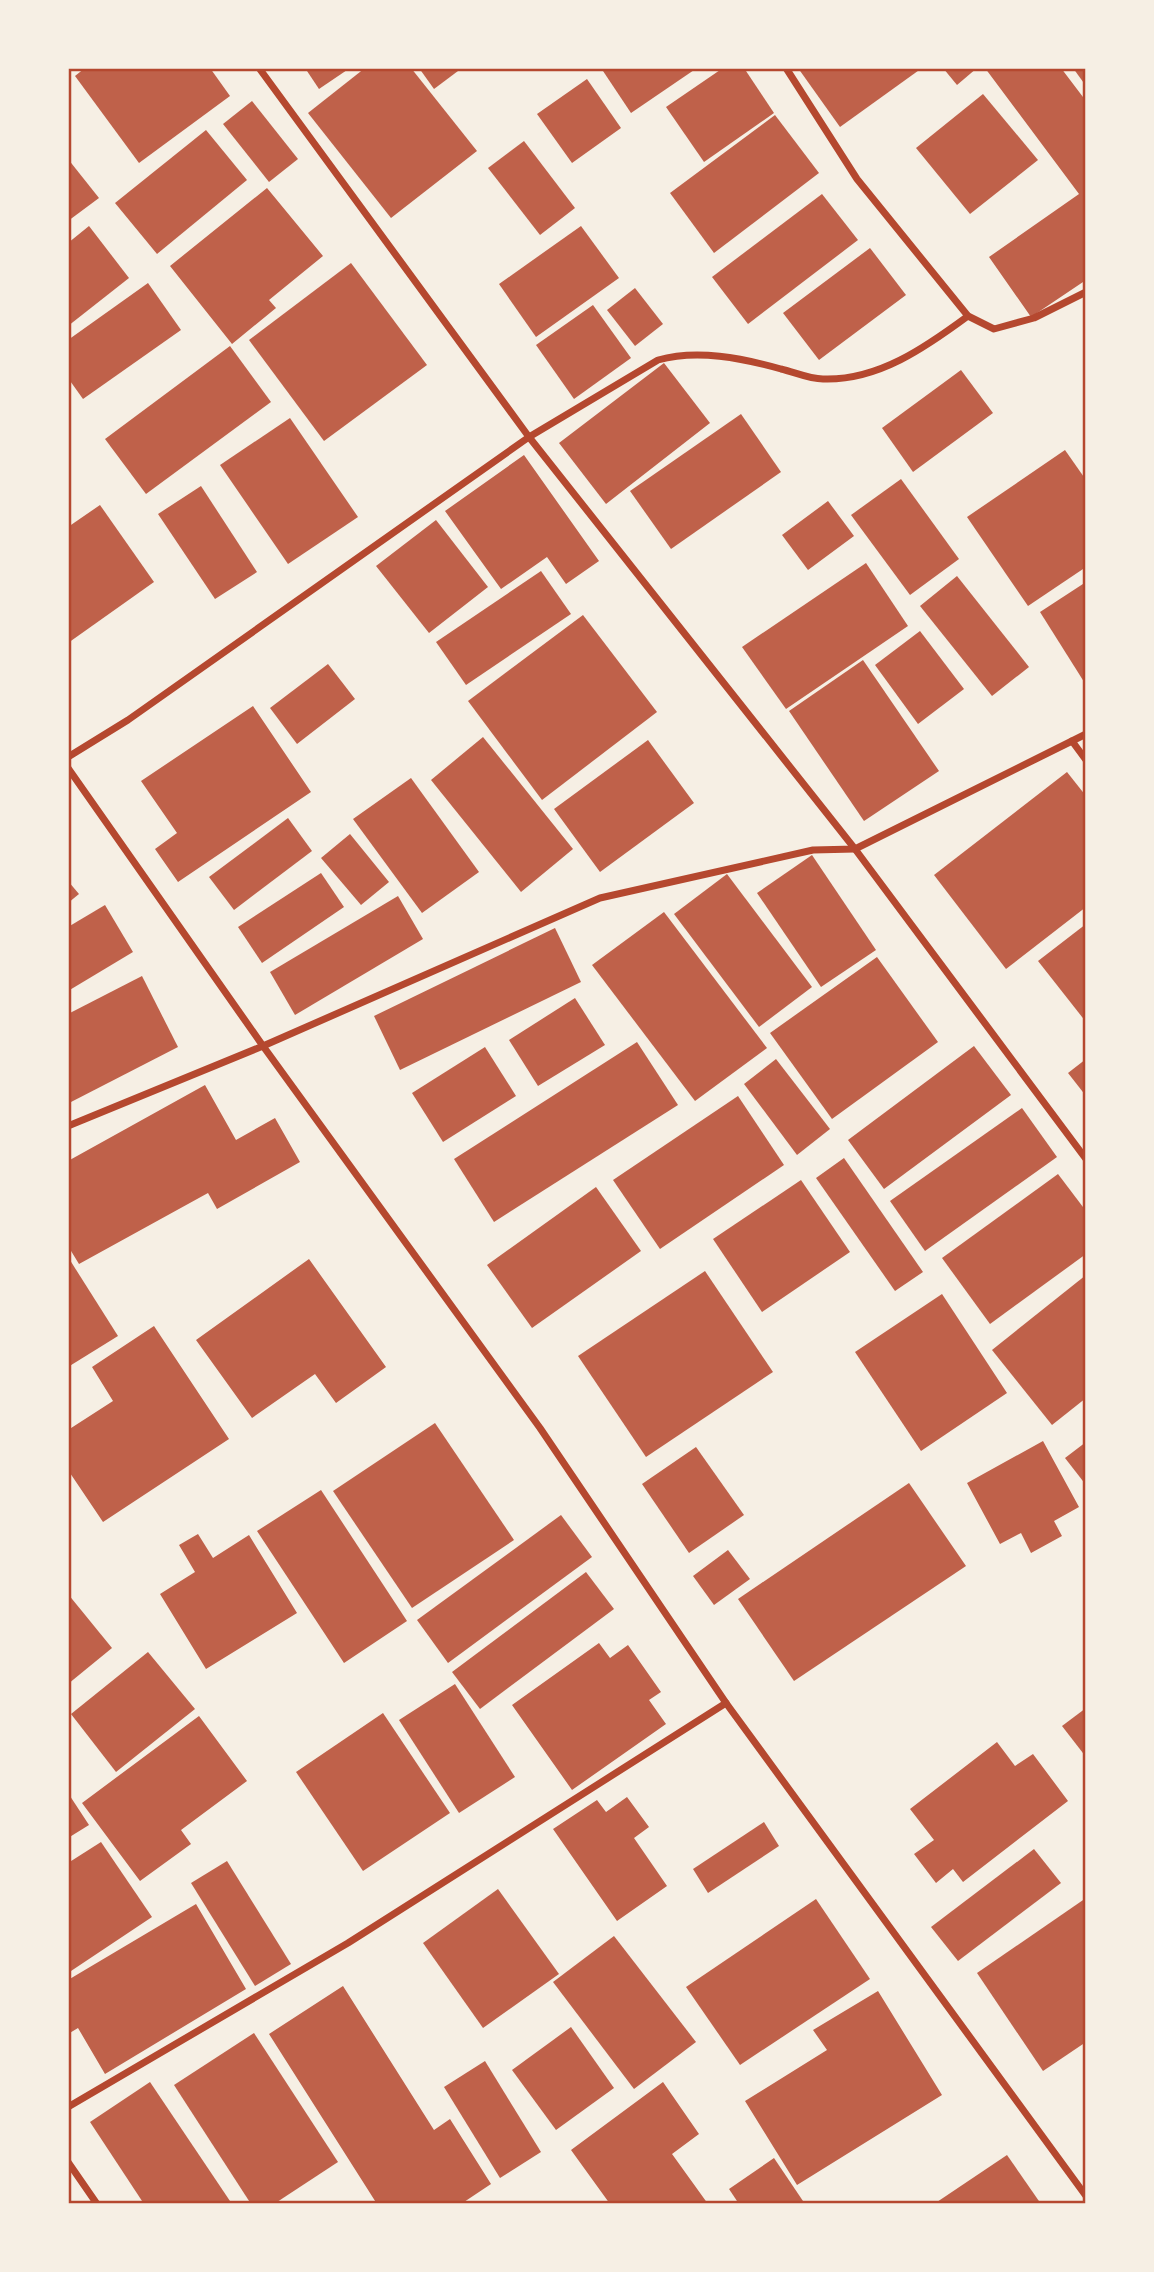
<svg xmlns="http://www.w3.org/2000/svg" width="1154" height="2272" font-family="'PT Serif',serif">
  <rect width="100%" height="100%" fill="#f6efe4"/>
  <g fill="#bf614a">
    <path d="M 85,68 L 210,68 L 230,96 L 139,163 L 75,76 Z"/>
    <path d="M 305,68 L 350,68 L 319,89 Z"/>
    <path d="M 365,68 L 411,68 L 477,151 L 391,218 L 308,113 Z"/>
    <path d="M 419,68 L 462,68 L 434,89 Z"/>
    <path d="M 601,68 L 697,68 L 631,113 Z"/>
    <path d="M 723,68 L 744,68 L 774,113 L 704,162 L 666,107 Z"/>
    <path d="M 798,68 L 922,68 L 840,127 Z"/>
    <path d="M 943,68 L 977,68 L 957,85 Z"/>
    <path d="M 985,68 L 1061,68 L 1086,101 L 1086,280 L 1031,317 L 989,257 L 1079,194 Z"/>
    <path d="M 1073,68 L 1086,68 L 1086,86 Z"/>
    <path d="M 587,79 L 621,128 L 572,163 L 537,114 Z"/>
    <path d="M 983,94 L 1038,160 L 970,214 L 916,148 Z"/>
    <path d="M 252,101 L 298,159 L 269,182 L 223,124 Z"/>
    <path d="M 775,115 L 819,173 L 714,253 L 670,193 Z"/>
    <path d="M 206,130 L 247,180 L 157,254 L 115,203 Z"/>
    <path d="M 524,141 L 575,208 L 540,235 L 488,168 Z"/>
    <path d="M 68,159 L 99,198 L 68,221 Z"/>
    <path d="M 267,188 L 323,256 L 269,300 L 276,308 L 232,344 L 170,266 Z"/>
    <path d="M 822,194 L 858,240 L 748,324 L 712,277 Z"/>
    <path d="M 89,226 L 129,278 L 68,326 L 68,243 Z"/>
    <path d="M 581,226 L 619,278 L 536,337 L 499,284 Z"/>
    <path d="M 870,248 L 906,295 L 819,360 L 783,313 Z"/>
    <path d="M 351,263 L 427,365 L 324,441 L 249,340 Z"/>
    <path d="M 148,283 L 181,330 L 83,399 L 68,378 L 68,340 Z"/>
    <path d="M 635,288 L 663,324 L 635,346 L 607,310 Z"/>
    <path d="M 593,305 L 631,358 L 574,399 L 536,345 Z"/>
    <path d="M 230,346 L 271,402 L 146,494 L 105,439 Z"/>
    <path d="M 664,363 L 710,423 L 606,504 L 559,443 Z"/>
    <path d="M 961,370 L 993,413 L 913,472 L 882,428 Z"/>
    <path d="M 741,414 L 781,472 L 671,549 L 630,491 Z"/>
    <path d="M 290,418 L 358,517 L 288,564 L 220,465 Z"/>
    <path d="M 1065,450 L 1086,480 L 1086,567 L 1028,606 L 967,517 Z"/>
    <path d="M 524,455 L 599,561 L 566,584 L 547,557 L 501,589 L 445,511 Z"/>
    <path d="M 901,479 L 959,559 L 910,595 L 851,515 Z"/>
    <path d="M 201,486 L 257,572 L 215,599 L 158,514 Z"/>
    <path d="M 828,501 L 854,536 L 808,570 L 782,535 Z"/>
    <path d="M 100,505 L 154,582 L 68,643 L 68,527 Z"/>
    <path d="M 436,520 L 488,587 L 429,633 L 376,566 Z"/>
    <path d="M 866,563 L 908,626 L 786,709 L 742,647 Z"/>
    <path d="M 541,571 L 571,614 L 466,685 L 436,642 Z"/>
    <path d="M 957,576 L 1029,667 L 992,696 L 920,606 Z"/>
    <path d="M 1086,582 L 1086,685 L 1040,612 Z"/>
    <path d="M 583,615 L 657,712 L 542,800 L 468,701 Z"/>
    <path d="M 920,631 L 964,689 L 918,724 L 875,665 Z"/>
    <path d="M 863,660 L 939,771 L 864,821 L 789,711 Z"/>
    <path d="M 328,664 L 355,699 L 297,744 L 270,708 Z"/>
    <path d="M 253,706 L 311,792 L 178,882 L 155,849 L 177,833 L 141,781 Z"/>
    <path d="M 483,737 L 573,849 L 521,892 L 431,780 Z"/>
    <path d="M 648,740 L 694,803 L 600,872 L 554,809 Z"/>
    <path d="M 1067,772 L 1086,796 L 1086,907 L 1006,969 L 934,875 Z"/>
    <path d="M 411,778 L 479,872 L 422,913 L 353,819 Z"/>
    <path d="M 288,818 L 312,851 L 234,910 L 209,877 Z"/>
    <path d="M 350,834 L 389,882 L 361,905 L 321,858 Z"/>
    <path d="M 812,855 L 876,950 L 821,987 L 757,893 Z"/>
    <path d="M 321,873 L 344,907 L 262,963 L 238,927 Z"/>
    <path d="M 727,874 L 812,987 L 759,1027 L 674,914 Z"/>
    <path d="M 68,881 L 79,894 L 68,903 Z"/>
    <path d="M 398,896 L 423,939 L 295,1015 L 270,972 Z"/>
    <path d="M 105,905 L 133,952 L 68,991 L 68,927 Z"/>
    <path d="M 664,912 L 767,1048 L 695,1101 L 592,965 Z"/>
    <path d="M 1086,924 L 1086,1022 L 1038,961 Z"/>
    <path d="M 555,928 L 581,982 L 400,1070 L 374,1016 Z"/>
    <path d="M 877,957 L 938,1042 L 832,1119 L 770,1033 Z"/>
    <path d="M 142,976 L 178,1047 L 71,1102 L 68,1097 L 68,1014 Z"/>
    <path d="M 575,998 L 605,1045 L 538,1086 L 509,1040 Z"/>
    <path d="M 637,1042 L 678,1105 L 494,1222 L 454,1159 Z"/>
    <path d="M 974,1046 L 1011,1095 L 884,1189 L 848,1140 Z"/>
    <path d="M 485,1047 L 516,1096 L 443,1142 L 412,1093 Z"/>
    <path d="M 776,1059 L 830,1129 L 797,1155 L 744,1084 Z"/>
    <path d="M 1086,1059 L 1086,1096 L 1068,1073 Z"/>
    <path d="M 205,1085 L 236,1140 L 275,1118 L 300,1162 L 217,1209 L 208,1193 L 79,1264 L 68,1246 L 68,1161 Z"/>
    <path d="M 738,1096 L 784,1165 L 660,1249 L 613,1180 Z"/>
    <path d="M 1022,1108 L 1057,1157 L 925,1251 L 890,1201 Z"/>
    <path d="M 844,1158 L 923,1272 L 895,1291 L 816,1178 Z"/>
    <path d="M 1058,1174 L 1086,1211 L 1086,1254 L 990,1324 L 942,1258 Z"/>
    <path d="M 801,1180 L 850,1252 L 762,1312 L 713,1239 Z"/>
    <path d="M 596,1187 L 641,1251 L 532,1328 L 487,1265 Z"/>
    <path d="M 68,1257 L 118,1336 L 68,1367 Z"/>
    <path d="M 309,1259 L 386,1367 L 336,1403 L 315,1374 L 252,1418 L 196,1340 Z"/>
    <path d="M 705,1271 L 773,1372 L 646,1457 L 578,1356 Z"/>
    <path d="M 1086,1275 L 1086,1398 L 1052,1425 L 992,1350 Z"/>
    <path d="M 942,1294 L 1007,1393 L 921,1451 L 855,1352 Z"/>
    <path d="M 154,1326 L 229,1439 L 103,1522 L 68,1470 L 68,1430 L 113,1401 L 92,1367 Z"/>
    <path d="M 435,1423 L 514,1540 L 412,1608 L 333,1491 Z"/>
    <path d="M 1043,1441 L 1079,1507 L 1054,1521 L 1062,1536 L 1031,1553 L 1021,1533 L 1000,1544 L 967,1483 Z"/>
    <path d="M 1086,1442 L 1086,1485 L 1065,1458 Z"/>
    <path d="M 696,1447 L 744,1515 L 689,1553 L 642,1484 Z"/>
    <path d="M 909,1483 L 966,1566 L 794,1681 L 738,1599 Z"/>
    <path d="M 321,1490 L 407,1621 L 344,1663 L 257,1531 Z"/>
    <path d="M 561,1515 L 592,1557 L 448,1663 L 417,1620 Z"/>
    <path d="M 198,1534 L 213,1558 L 249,1535 L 297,1613 L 206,1669 L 160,1594 L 195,1572 L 179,1545 Z"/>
    <path d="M 728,1550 L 750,1579 L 714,1605 L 693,1576 Z"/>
    <path d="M 586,1572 L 614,1609 L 480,1709 L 452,1672 Z"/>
    <path d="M 68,1594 L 112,1648 L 68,1684 Z"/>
    <path d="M 599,1643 L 610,1658 L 628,1645 L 661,1692 L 649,1700 L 666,1724 L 572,1790 L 512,1705 Z"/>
    <path d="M 148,1652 L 195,1709 L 116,1772 L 71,1714 Z"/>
    <path d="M 455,1684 L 515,1777 L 459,1813 L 399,1720 Z"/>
    <path d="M 1086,1708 L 1086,1757 L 1062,1726 Z"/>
    <path d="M 383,1713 L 450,1813 L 363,1871 L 296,1772 Z"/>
    <path d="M 199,1716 L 247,1781 L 181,1830 L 191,1844 L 140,1881 L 82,1803 Z"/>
    <path d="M 997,1742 L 1015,1766 L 1033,1754 L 1068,1801 L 963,1882 L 953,1869 L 936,1883 L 914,1854 L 934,1840 L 910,1809 Z"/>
    <path d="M 68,1793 L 89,1825 L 68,1838 Z"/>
    <path d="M 627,1797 L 649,1827 L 634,1838 L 667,1886 L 617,1921 L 553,1829 L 597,1800 L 606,1812 Z"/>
    <path d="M 764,1822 L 779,1846 L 708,1893 L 693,1869 Z"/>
    <path d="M 101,1842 L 152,1917 L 68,1973 L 68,1863 Z"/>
    <path d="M 1034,1849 L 1061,1883 L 958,1961 L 931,1927 Z"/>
    <path d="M 227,1861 L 291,1964 L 255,1986 L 191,1883 Z"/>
    <path d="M 498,1889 L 559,1974 L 483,2028 L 423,1943 Z"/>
    <path d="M 1086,1898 L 1086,2042 L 1043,2071 L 977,1973 Z"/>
    <path d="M 816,1899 L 870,1979 L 740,2065 L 686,1987 Z"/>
    <path d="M 196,1904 L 246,1989 L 105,2074 L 78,2028 L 68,2034 L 68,1980 Z"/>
    <path d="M 614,1936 L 696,2042 L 634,2089 L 553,1982 Z"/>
    <path d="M 343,1986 L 434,2130 L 450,2119 L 491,2184 L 461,2204 L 377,2204 L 269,2034 Z"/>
    <path d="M 878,1991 L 942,2095 L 797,2185 L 745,2101 L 827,2050 L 813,2030 Z"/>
    <path d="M 571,2027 L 614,2088 L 556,2130 L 512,2070 Z"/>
    <path d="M 254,2033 L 338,2162 L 274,2204 L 251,2204 L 174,2085 Z"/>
    <path d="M 485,2061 L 541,2152 L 500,2178 L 444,2087 Z"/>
    <path d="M 150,2082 L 232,2204 L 144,2204 L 90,2122 Z"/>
    <path d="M 663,2082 L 699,2134 L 672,2154 L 708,2204 L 610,2204 L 571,2150 Z"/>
    <path d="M 1007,2155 L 1041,2204 L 934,2204 Z"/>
    <path d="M 774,2158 L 805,2204 L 739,2204 L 729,2189 Z"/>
  </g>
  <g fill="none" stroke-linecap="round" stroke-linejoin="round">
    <g stroke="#b5482f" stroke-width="7">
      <path d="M 259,68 L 529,437 L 855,849 L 1086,1159"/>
      <path d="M 786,68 L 857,179 L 968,316 L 994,329 L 1034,318 L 1086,292"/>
      <path d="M 1072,741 L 1086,734"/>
      <path d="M 68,757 L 128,720 L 529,437 L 658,360 C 697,349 742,358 781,369 C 794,372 809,379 823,379 C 878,381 926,347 968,316"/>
      <path d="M 68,768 L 263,1046 L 540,1428 L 726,1703 L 1086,2196"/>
      <path d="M 68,1126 L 263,1046 L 600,898 L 813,850 L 855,849 L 1072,741 L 1086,760"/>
      <path d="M 68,2107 L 348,1943 L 726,1703"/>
      <path d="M 68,2162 L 97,2204"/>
    </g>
  </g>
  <rect width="1154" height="2272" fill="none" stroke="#f6efe4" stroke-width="140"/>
  <rect x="70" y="70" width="1014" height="2132" fill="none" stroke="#b5482f" stroke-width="2.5"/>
</svg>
